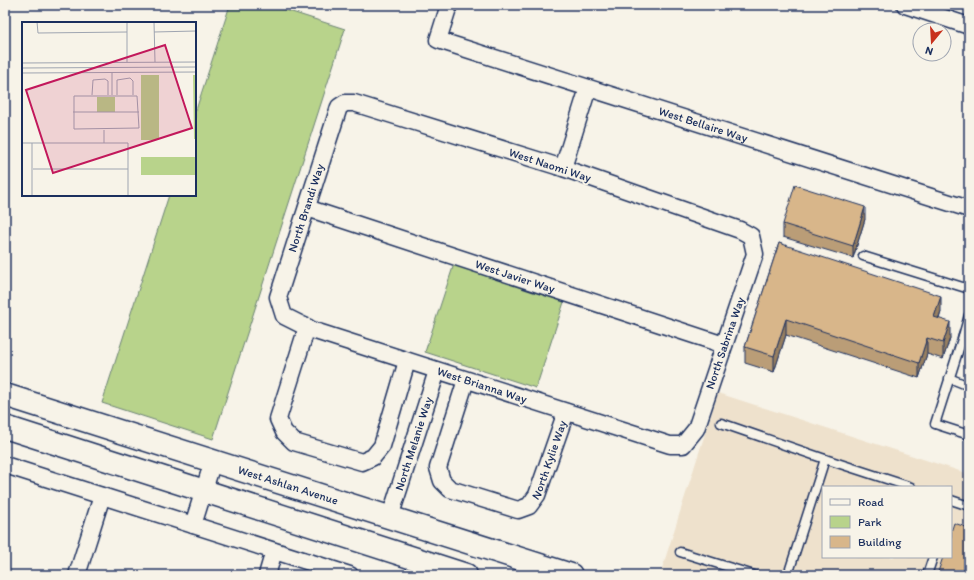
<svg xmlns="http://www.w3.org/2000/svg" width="974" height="580" font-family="Itim,sans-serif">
  <rect width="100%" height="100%" fill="#f7f3e8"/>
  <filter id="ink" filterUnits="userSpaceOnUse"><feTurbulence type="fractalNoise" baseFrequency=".025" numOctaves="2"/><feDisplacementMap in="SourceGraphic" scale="8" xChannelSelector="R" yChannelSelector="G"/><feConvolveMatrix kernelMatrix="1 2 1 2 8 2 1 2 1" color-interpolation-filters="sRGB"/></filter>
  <g filter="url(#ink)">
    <path fill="#eee1cc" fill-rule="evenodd" d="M 718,393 L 969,474 L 969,575 L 660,575 ZM 823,487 L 951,487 L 951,557 L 823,557 Z"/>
    <g fill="#b8d38b" stroke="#6a8174">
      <path d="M 230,5 L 270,5 L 345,29 L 213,439 L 102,403 L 169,195 L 195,195 L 195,113 Z"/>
      <path d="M 455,261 L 566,296 L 536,388 L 425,352 Z"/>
    </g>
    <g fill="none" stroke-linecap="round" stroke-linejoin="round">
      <g stroke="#1b2f5e" stroke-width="11">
        <g id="lane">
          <path d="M 863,256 L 969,289"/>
          <path d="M 969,315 L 963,336 L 969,337"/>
          <path d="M 963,336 L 935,424 L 969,435"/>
          <path d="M 949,378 L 969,386"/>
          <path d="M 721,423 L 825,459"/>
          <path d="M 951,500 L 969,506"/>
          <path d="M 680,552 L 754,575"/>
          <path d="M 788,575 L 825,459 L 911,487"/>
          <path d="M 927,575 L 933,557"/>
        </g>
      </g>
      <g stroke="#1b2f5e" stroke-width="19">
        <g id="street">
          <path id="s1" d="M 449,5 L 438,40 L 969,209"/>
          <path d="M 905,5 L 969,26"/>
          <path d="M 345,103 L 354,103 L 563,168 L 740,230 L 751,236 L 755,254 L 696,429 L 683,445 L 670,445 L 312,330 L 284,316 L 278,297 L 339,107 Z"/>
          <path d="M 563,168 L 588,88"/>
          <path id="s2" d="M 307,208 L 724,345"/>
          <path d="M 307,327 L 278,419 L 284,432 L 294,442 L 362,462 L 373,457 L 382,446 L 407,361"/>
          <path id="s3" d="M 466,380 L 438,468 L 442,481 L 450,489 L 518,510 L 529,506 L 537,495 L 566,412"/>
          <path d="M 5,465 L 350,575"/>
          <path id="s4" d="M 390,517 L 437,371"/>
          <path d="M 193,525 L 213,461"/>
          <path d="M 77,575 L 102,496"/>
          <path d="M 267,575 L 274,551"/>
        </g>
      </g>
      <g stroke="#1b2f5e" stroke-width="25">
        <g id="secondary">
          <path id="s5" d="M 5,395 L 571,575"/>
          <path d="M 5,427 L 466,575"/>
        </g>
      </g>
      <use href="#lane" stroke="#f7f3e8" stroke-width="8"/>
      <use href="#street" stroke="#f7f3e8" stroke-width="16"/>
      <use href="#secondary" stroke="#f7f3e8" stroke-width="22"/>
    </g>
    <g fill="#ba9d77" stroke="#1b2f5e">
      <path d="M 865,219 L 853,258 L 783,237 L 783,224 Z"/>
      <path d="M 779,243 L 941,312 L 939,319 L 950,338 L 943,359 L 927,354 L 919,378 L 786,335 L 774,372 L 745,363 L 745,347 Z"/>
    </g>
    <g fill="#977f61" stroke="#1b2f5e">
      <path d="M 865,207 L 865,219 L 853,258 L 853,246 Z"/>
      <path d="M 941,296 L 941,312 L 934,333 L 934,317 Z"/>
      <path d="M 786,319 L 786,335 L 774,372 L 774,356 Z"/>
      <path d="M 950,322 L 950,338 L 943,359 L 943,343 Z"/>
      <path d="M 927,338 L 927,354 L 919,378 L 919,363 Z"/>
    </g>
    <g fill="#d8b68a" stroke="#1b2f5e">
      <path d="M 795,185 L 865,207 L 853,246 L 783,224 Z"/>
      <path d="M 779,243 L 941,296 L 934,317 L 950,322 L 943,343 L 927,338 L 919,363 L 786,319 L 774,356 L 745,347 Z"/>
      <path d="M 954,523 L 969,528 L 969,575 L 937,575 L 943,557 L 951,557 L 951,532 Z"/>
    </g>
  </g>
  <g text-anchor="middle" stroke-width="4" stroke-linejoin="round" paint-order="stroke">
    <g font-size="12" fill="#1b2f5e" stroke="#f7f3e8">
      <text dy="4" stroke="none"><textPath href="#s1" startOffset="315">West Bellaire Way</textPath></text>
      <text transform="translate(550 165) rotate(18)" y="4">West Naomi Way</text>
      <text transform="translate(306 208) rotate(-72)" y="4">North Brandi Way</text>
      <text dy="4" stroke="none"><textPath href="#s2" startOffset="219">West Javier Way</textPath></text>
      <text transform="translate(725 343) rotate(-71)" y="4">North Sabrina Way</text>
      <text transform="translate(482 385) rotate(18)" y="4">West Brianna Way</text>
      <text dy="4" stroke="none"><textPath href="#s4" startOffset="77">North Melanie Way</textPath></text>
      <text dy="4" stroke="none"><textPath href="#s3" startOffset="251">North Kylie Way</textPath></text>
      <text dy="4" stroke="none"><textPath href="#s5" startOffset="297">West Ashlan Avenue</textPath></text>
    </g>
  </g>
  <g transform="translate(22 22)">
    <rect width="174" height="174" fill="#f7f3e8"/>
    <path d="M 119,53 L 137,53 L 137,118 L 119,118 ZM 171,53 L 174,53 L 174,117 L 172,117 ZM 75,75 L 93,75 L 93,90 L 75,90 ZM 119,135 L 174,135 L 174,153 L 119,153 Z" fill="#b8d38b"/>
    <path fill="none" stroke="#9fa5b1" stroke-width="1" d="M 15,0 L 16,11 L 105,10M 105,0 L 105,40M 132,0 L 133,40M 132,10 L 174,9M 0,41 L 174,40M 0,46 L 174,45M 90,50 L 90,73M 0,51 L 174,50M 70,73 L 71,58 L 83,57 L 86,59 L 86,73M 95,73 L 95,58 L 108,56 L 111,59 L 111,73M 52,74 L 115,74 L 117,106 L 52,107 ZM 51,90 L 117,90M 82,108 L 82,121M 0,121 L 106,121 L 106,174M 10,121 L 10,174M 11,147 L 106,147"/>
    <path fill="#c2185b" fill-opacity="0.15" stroke="#c2185b" stroke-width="2" d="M 143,23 L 170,106 L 31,151 L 4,68 Z"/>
    <rect width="174" height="174" fill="none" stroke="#1b2f5e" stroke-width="2"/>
  </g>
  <rect width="974" height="580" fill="none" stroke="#f7f3e8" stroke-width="20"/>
  <rect x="10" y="10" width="954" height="560" fill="none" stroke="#1b2f5e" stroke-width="1.5" filter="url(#ink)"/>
  <rect x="822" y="486" width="130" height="72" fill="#f7f3e8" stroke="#9fa5b1"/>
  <rect x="830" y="499" width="20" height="6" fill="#f7f3e8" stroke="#9fa5b1"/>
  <text x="858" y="506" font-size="12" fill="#1b2f5e">Road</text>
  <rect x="830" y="516" width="20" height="12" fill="#b8d38b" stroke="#9fa5b1"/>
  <text x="858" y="526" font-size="12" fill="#1b2f5e">Park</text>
  <rect x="830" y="536" width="20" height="12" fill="#d8b68a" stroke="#9fa5b1"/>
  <text x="858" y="546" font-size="12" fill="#1b2f5e">Building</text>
  <g transform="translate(932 42) rotate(198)"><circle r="19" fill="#f7f3e8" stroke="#9fa5b1"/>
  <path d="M0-3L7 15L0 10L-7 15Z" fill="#c8321e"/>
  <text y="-6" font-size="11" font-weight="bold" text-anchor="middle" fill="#1b2f5e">N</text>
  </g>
</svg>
